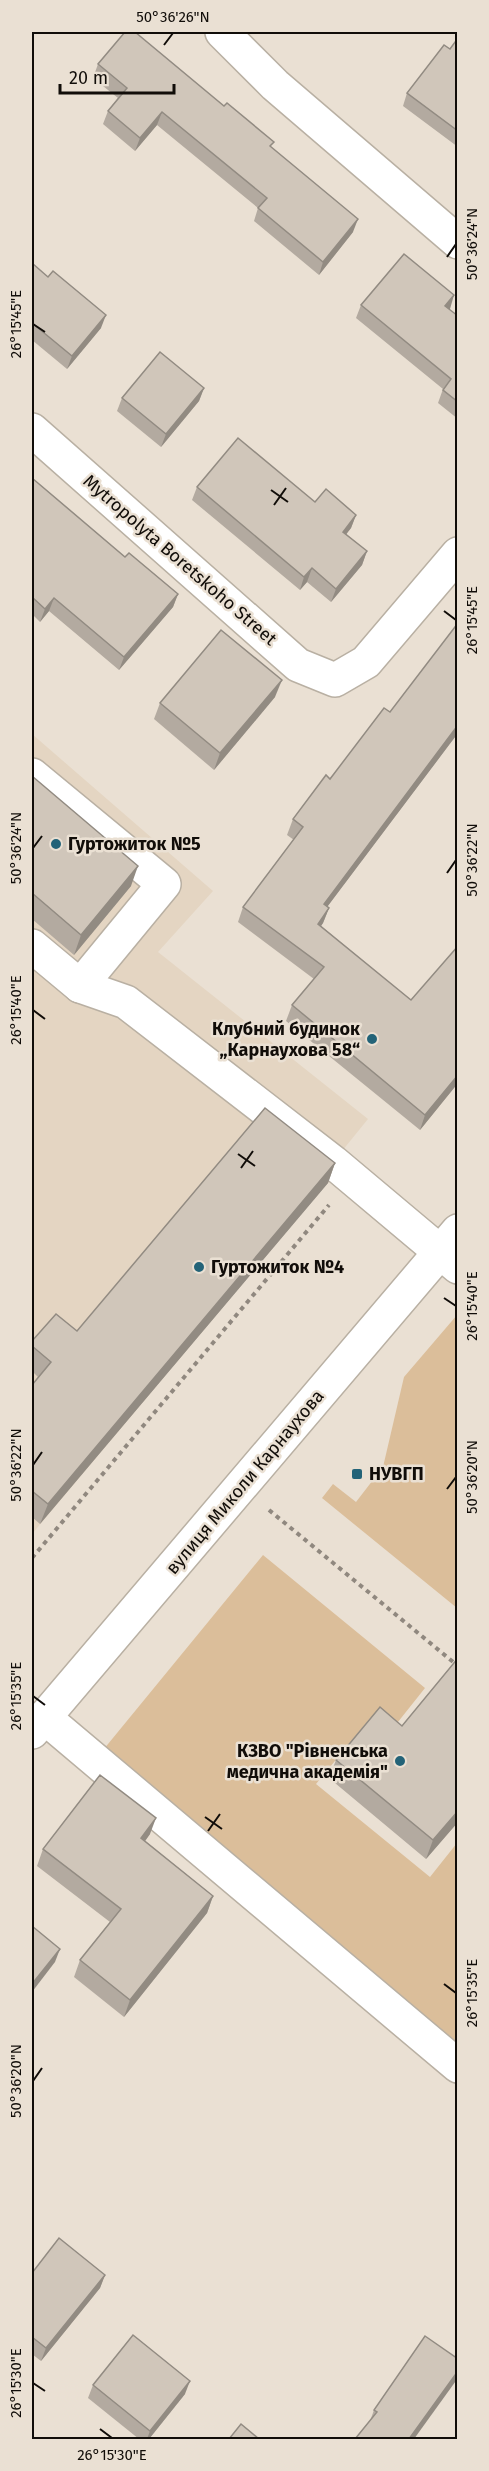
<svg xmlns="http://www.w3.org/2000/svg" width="489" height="2471" font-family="'Fira Sans',sans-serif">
  <rect width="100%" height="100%" fill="#eae0d3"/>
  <path fill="#e4d5c2" d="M 32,734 L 213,891 L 158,952 L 368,1119 L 321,1177 L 328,1182 L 32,1534 Z"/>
  <g fill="#dbbe9a">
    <path d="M 457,1315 L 457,1608 L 322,1498 L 333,1484 L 356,1502 L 383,1467 L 404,1377 Z"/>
    <path d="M 263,1555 L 425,1688 L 390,1732 L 371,1717 L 316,1784 L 430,1877 L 457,1843 L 457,2049 L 99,1755 Z"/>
  </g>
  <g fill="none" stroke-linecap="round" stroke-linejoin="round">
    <g stroke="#b9b0a3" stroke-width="36">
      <g id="minor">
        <path d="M 222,32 L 275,85 L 458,242"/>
        <path d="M 32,430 L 298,665 L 335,680 L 366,662 L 458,554"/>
        <path d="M 32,775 L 164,884 L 80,986"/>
        <path d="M 32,946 L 80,986 L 126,1002 L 333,1162 L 458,1267"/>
        <path d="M 44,1717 L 458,2066"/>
      </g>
    </g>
    <g stroke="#b9b0a3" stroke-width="36">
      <path id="major" d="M 32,1732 L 458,1231"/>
    </g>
    <g stroke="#90887f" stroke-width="4" stroke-dasharray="4.5 4.5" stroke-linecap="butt">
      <path d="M 269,1510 L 458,1666"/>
      <path d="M 32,1558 L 329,1205"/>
    </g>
    <use href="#minor" stroke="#fff" stroke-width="33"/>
    <use href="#major" stroke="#fff" stroke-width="33"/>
  </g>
  <g fill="#b3aaa0">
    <path d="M 458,38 L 458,147 L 403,106 L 407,93 L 450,49 Z"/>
    <path d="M 98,64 L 272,148 L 353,232 L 319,275 L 254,221 L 258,208 L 157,125 L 135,151 L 103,124 L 108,111 L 118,98 L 93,78 Z"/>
    <path d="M 32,263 L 101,328 L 67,369 L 32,340 Z"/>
    <path d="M 361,305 L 450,309 L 449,309 L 458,316 L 458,419 L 438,403 L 443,389 L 356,318 Z"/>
    <path d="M 204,388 L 199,401 L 161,447 L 117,411 L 122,398 Z"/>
    <path d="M 32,478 L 125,557 L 178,594 L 173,607 L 119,670 L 49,611 L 40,622 L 32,614 Z"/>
    <path d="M 197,487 L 315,502 L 356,515 L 351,528 L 346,534 L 367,551 L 362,565 L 331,602 L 307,582 L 300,590 L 192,500 Z"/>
    <path d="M 275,697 L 214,770 L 154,719 L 160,703 Z"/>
    <path d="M 390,712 L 458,733 L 327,907 L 329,908 L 323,923 L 321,926 L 411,1000 L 458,946 L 458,1083 L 420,1130 L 286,1021 L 292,1005 L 314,979 L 238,922 L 243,907 L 294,840 L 287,835 L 293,819 Z"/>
    <path d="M 32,776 L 131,886 L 74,955 L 32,919 Z"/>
    <path d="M 335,1163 L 328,1183 L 40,1524 L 32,1517 L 32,1385 L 38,1377 L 32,1371 L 32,1341 L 77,1331 Z"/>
    <path d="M 458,1658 L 458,1822 L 426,1859 L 329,1778 L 336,1760 L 402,1726 Z"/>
    <path d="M 150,1834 L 145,1841 L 213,1896 L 207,1913 L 124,2017 L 74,1977 L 80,1960 L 110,1922 L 37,1866 L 43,1849 Z"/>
    <path d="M 32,2273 L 105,2275 L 100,2288 L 41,2361 L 32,2354 Z"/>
    <path d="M 93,2385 L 185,2394 L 149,2439 L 139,2439 L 88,2398 Z"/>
    <path d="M 374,2410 L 414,2439 L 370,2421 Z"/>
  </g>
  <g fill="#928b82">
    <path d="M 162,112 L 157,125 L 135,151 L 140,138 Z"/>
    <path d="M 358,219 L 353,232 L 319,275 L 323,262 Z"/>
    <path d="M 454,295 L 450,309 L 441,320 L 445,306 Z"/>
    <path d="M 106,315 L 101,328 L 67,369 L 72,356 Z"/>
    <path d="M 204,388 L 199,401 L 161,447 L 166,434 Z"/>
    <path d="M 356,515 L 351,528 L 338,545 L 343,532 Z"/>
    <path d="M 367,551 L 362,565 L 331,602 L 336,589 Z"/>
    <path d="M 312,568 L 307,582 L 300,590 L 304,577 Z"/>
    <path d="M 178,594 L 173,607 L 119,670 L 124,657 Z"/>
    <path d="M 54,598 L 49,611 L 40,622 L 45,609 Z"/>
    <path d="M 282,680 L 275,697 L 214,770 L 220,753 Z"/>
    <path d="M 458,725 L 458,733 L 318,919 L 324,904 Z"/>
    <path d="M 138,866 L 131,886 L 74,955 L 81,935 Z"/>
    <path d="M 329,908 L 323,923 L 312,939 L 318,924 Z"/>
    <path d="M 458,1075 L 458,1083 L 420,1130 L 425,1115 Z"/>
    <path d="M 335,1163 L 328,1183 L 40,1524 L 48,1504 Z"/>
    <path d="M 458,1811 L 458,1822 L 426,1859 L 433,1840 Z"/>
    <path d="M 156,1818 L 150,1834 L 135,1855 L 141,1838 Z"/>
    <path d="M 213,1896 L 207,1913 L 124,2017 L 130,2000 Z"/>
    <path d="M 60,1949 L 55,1962 L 32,1992 L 32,1984 Z"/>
    <path d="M 105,2275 L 100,2288 L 41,2361 L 46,2348 Z"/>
    <path d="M 458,2371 L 458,2378 L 414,2439 L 409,2439 Z"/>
    <path d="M 190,2381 L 185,2394 L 149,2439 L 147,2439 L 150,2431 Z"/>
  </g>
  <g fill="#d0c6ba" stroke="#928b82" stroke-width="1.5">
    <path d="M 125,32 L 135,32 L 224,106 L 227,103 L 274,142 L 270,146 L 358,219 L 323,262 L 258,208 L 267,198 L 162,112 L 140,138 L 108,111 L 127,88 L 98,64 Z"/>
    <path d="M 458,38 L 458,131 L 407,93 L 444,45 L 450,49 Z"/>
    <path d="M 404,254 L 454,295 L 445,306 L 458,316 L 458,402 L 443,390 L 451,379 L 361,305 Z"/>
    <path d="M 32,263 L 48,277 L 53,271 L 106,315 L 72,356 L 32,323 Z"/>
    <path d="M 160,352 L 204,388 L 166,434 L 122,398 Z"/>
    <path d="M 238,438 L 315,502 L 326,489 L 356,515 L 343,532 L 367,551 L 336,589 L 312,568 L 304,577 L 197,487 Z"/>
    <path d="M 32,478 L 125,557 L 129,553 L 178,594 L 124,657 L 54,598 L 45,609 L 32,597 Z"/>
    <path d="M 458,623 L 458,725 L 324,904 L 329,908 L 318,924 L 411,1000 L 458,946 L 458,1075 L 425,1115 L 292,1005 L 324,967 L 243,907 L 303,827 L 293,819 L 326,775 L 330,779 L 384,708 L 390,712 Z"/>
    <path d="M 221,630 L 282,680 L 220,753 L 160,703 Z"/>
    <path d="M 32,776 L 138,866 L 81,935 L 32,893 Z"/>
    <path d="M 265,1108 L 335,1163 L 48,1504 L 32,1491 L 32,1385 L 51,1362 L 32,1346 L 32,1341 L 56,1314 L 77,1331 Z"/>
    <path d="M 458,1658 L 458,1811 L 433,1840 L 336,1760 L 380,1707 L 402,1726 Z"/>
    <path d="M 100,1775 L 156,1818 L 141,1838 L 213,1896 L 130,2000 L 80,1960 L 121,1909 L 43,1849 Z"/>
    <path d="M 32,1926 L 60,1949 L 32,1984 Z"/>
    <path d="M 59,2238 L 105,2275 L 46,2348 L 32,2337 L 32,2273 Z"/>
    <path d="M 133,2335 L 190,2381 L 150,2431 L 93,2385 Z"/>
    <path d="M 425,2336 L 458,2359 L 458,2371 L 409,2439 L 355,2439 L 377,2412 L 374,2410 Z"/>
    <path d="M 241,2424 L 259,2439 L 229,2439 Z"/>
  </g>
  <path fill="none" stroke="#110d09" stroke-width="2" d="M 164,45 L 173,33M 447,257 L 456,244M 33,324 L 45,332M 271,490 L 288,502M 274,505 L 286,488M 444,611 L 456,620M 33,848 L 42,836M 447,873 L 456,860M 33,1010 L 45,1019M 238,1154 L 255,1166M 241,1168 L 253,1151M 444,1298 L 456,1306M 33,1465 L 42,1452M 447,1489 L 456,1477M 33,1696 L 45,1705M 205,1817 L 222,1829M 208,1831 L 220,1814M 444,1984 L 456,1993M 33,2081 L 42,2068M 33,2383 L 45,2391M 100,2429 L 112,2438"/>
  <g fill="#236378" stroke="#eae0d3" stroke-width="2">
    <circle cx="56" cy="844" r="6"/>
    <circle cx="372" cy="1039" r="6"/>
    <circle cx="199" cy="1267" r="6"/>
    <rect x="351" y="1468" width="12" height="12" rx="3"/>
    <circle cx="400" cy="1761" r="6"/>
  </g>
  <g text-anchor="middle" stroke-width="5" stroke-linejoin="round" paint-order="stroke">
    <g font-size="18" fill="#110d09" stroke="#eae0d3">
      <text transform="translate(180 560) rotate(41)" y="6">Mytropolyta Boretskoho Street</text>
      <text transform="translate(245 1482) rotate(-50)" y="6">вулиця Миколи Карнаухова</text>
    </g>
    <g font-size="18" font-weight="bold" fill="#110d09" stroke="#eae0d3" text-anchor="start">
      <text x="68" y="850">Гуртожиток №5</text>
      <text x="360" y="1035" text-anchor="end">Клубний будинок<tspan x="360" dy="21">„Карнаухова 58“</tspan></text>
      <text x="211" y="1273">Гуртожиток №4</text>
      <text x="369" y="1480">НУВГП</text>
      <text x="388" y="1757" text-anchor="end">КЗВО "Рівненська<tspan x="388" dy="21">медична академія"</tspan></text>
    </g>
  </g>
  <rect width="489" height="2471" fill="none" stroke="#eae0d3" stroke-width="66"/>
  <path d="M60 84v9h114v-9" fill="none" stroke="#110d09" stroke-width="3"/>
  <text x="69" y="84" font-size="18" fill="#110d09" stroke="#eae0d3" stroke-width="4.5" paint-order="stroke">20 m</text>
  <rect x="33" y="33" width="423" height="2405" fill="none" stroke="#110d09" stroke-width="2"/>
  <g font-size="15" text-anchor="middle" fill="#110d09">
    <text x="173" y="22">50°36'26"N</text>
    <text transform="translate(472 244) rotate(-90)" y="5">50°36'24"N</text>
    <text transform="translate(16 324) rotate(-90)" y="5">26°15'45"E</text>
    <text transform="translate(472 620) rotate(-90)" y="5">26°15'45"E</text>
    <text transform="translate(16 848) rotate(-90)" y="5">50°36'24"N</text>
    <text transform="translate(472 860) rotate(-90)" y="5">50°36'22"N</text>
    <text transform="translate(16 1010) rotate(-90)" y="5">26°15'40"E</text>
    <text transform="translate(472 1306) rotate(-90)" y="5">26°15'40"E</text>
    <text transform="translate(16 1465) rotate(-90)" y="5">50°36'22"N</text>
    <text transform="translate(472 1477) rotate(-90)" y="5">50°36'20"N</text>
    <text transform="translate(16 1696) rotate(-90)" y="5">26°15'35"E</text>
    <text transform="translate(472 1993) rotate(-90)" y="5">26°15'35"E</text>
    <text transform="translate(16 2081) rotate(-90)" y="5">50°36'20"N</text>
    <text transform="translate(16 2383) rotate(-90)" y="5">26°15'30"E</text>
    <text x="112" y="2460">26°15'30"E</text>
  </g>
</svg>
